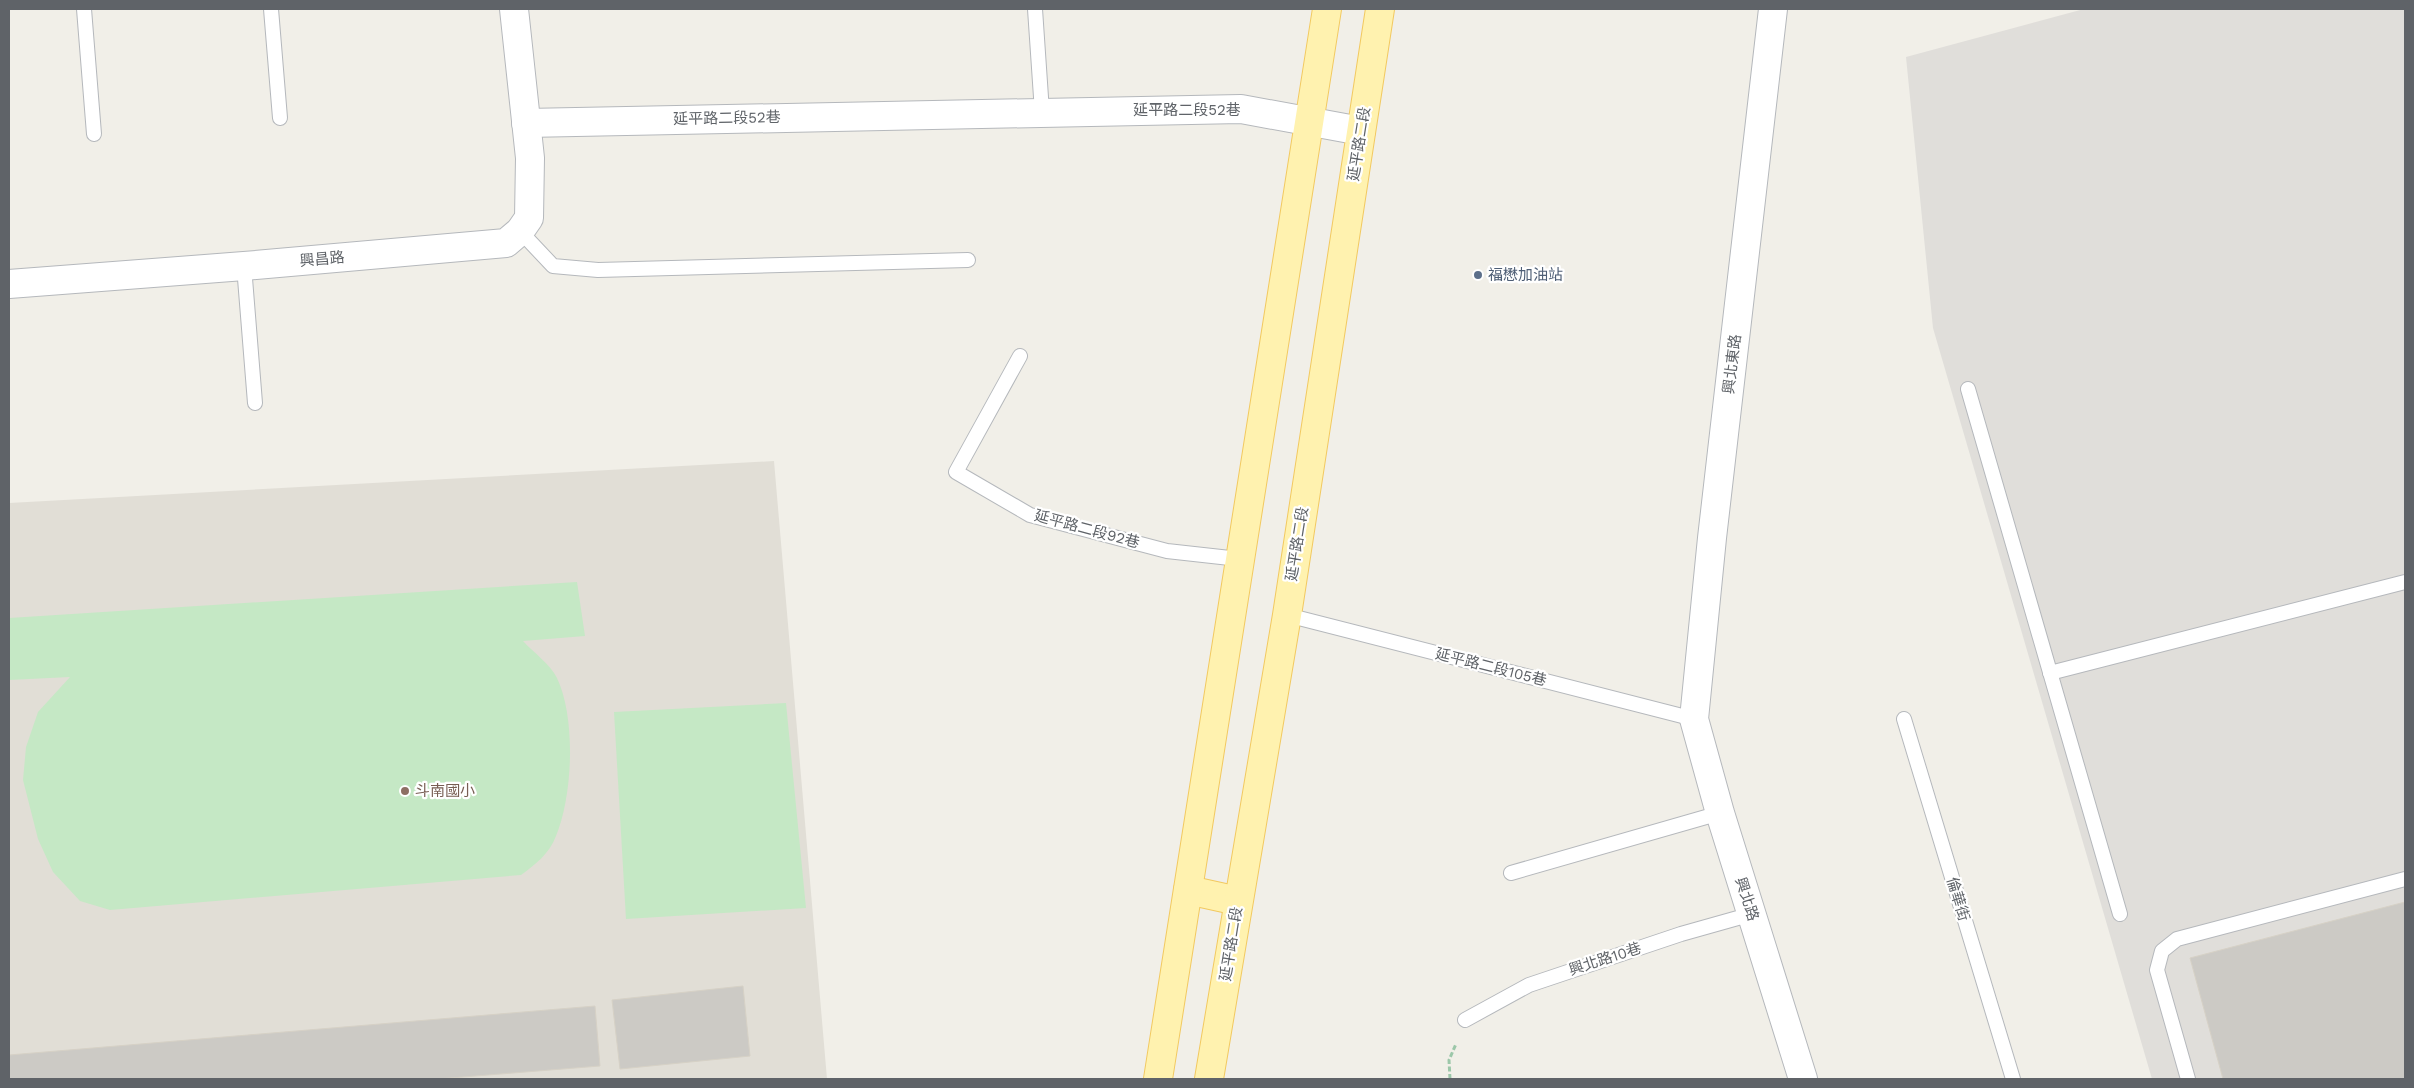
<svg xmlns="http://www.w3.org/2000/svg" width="2414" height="1088" font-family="'Work Sans','Noto Sans TC',sans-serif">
  <rect width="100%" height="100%" fill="#f1efe8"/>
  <path fill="#e0deda" d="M 2084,9 L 2405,9 L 2405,1079 L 2152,1079 L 1933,328 L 1906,57 Z"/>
  <path fill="#e1ded6" d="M 774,461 L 827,1079 L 9,1079 L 9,503 Z"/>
  <g fill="#c5e8c5">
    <path d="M 577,582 L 585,636 L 523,641 C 533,652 550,664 557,678 C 576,718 573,795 556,836 C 549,854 536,864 521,875 L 110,910 L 80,901 L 53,872 L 38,839 L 23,780 L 26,747 L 38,712 L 70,677 L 9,680 L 9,618 Z"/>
    <path d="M 786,703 L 806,908 L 626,919 L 614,712 Z"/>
  </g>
  <g fill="#cccac5" stroke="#d6d1c6">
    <path d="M 2405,902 L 2405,1079 L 2223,1079 L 2190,958 Z"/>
    <path d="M 743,986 L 750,1056 L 620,1069 L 612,1000 Z"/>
    <path d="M 595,1006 L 600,1066 L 438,1079 L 9,1079 L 9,1055 Z"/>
  </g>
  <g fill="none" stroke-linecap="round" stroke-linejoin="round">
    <g stroke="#b5b8bc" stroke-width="16">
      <g id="service">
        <path d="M 84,9 L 94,134"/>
        <path d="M 271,9 L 280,118"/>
        <path d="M 1035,9 L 1042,112"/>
        <path d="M 520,231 L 553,266 L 598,270 L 968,260"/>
        <path d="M 244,266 L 255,403"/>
        <path d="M 1020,356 L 956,472 L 1030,515 L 1167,551 L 1239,559"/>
        <path d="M 1968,389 L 2120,914"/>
        <path d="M 1287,615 L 1694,719"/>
        <path d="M 2050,673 L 2405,582"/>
        <path d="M 1904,719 L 2013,1079"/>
        <path d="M 1511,873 L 1720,813"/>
        <path d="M 1465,1020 L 1529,985 L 1681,934 L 1752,914"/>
        <path d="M 2188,1079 L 2157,970 L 2162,951 L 2177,939 L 2405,879"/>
      </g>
    </g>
    <g stroke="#b5b8bc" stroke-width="30">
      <g id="minor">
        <path d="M 1773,9 L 1712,538 L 1694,719 L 1720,813 L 1803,1079"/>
        <path d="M 526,123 L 1241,109 L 1361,131"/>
        <path d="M 9,284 L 244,266 L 506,243 L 520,231 L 529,218 L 530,158 L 514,9"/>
      </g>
    </g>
    <g stroke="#f2c960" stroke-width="30">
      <g id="primary">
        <path d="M 1188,890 L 1238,901"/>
        <path d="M 1158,1079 L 1327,9"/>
        <path d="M 1209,1079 L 1287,615 L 1380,9"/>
      </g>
    </g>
    <path stroke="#9cc7a9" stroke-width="3" stroke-dasharray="5 2.5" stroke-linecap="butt" d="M 1450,1079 L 1449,1060 L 1456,1044"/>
    <use href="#service" stroke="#fff" stroke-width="14"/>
    <use href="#minor" stroke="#fff" stroke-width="28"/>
    <use href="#primary" stroke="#fff2af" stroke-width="28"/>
  </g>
  <circle fill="#5c6f8a" stroke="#fff" stroke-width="2" cx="1478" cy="275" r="5"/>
  <circle fill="#8d6e63" stroke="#fff" stroke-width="2" cx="405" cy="791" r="5"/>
  <g text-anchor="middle" stroke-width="4.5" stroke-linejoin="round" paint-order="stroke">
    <g font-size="15" fill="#5f6368" stroke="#fff">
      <text x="1187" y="115">延平路二段52巷</text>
      <text transform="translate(727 118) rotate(-1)" y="5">延平路二段52巷</text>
      <text transform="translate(1359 144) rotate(-81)" y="5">延平路二段</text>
      <text transform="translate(322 259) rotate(-5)" y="5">興昌路</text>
      <text transform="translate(1732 364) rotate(-83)" y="5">興北東路</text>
      <text transform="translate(1087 529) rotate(15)" y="5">延平路二段92巷</text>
      <text transform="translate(1297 544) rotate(-81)" y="5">延平路二段</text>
      <text transform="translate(1491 667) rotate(14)" y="5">延平路二段105巷</text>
      <text transform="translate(1747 899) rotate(72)" y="5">興北路</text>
      <text transform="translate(1958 899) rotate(73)" y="5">倫華街</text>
      <text transform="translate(1231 944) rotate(-81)" y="5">延平路二段</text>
      <text transform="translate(1605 959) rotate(-18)" y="5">興北路10巷</text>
    </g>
    <g font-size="15" fill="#4e5e75" stroke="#fff" text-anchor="start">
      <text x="1488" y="280">福懋加油站</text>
    </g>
    <g font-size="15" fill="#785e54" stroke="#fff" text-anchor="start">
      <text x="415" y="796">斗南國小</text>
    </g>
  </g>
  <rect width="2414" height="1088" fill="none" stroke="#5f6368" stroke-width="20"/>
</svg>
